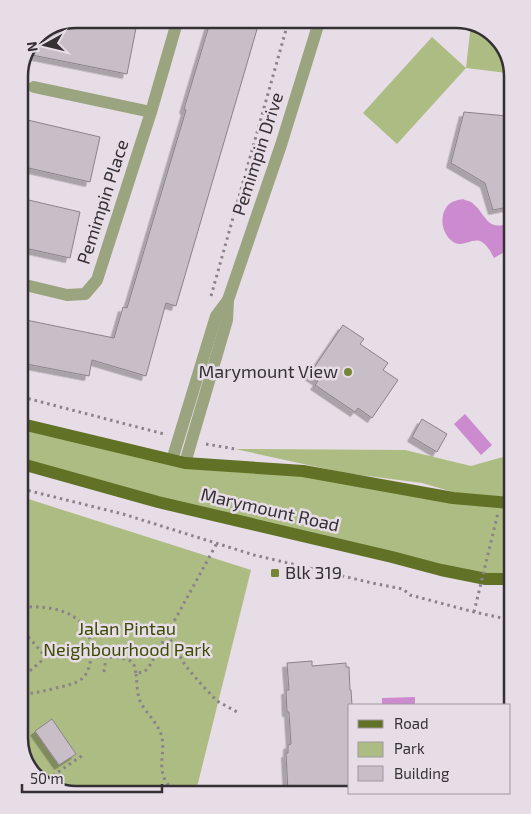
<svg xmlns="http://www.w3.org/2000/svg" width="531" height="814" font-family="'Exo 2',sans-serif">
  <defs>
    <filter id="shadow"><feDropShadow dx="-4.5" dy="4.5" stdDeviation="0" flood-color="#0004"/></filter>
  </defs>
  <rect width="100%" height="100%" fill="#e6dde6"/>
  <g fill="#adbc82">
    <path d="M 471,23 L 487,28 L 506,50 L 507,73 L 466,68 L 397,144 L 363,113 L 432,37 L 466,68 Z"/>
    <path d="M 22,424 L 185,463 L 303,471 L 477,499 L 422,483 L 345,473 L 235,449 L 405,450 L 471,466 L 510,455 L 511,579 L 486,579 L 22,464 Z"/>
    <path d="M 22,497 L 251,570 L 197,787 L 191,793 L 72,795 L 44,786 L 25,764 Z"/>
  </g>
  <g fill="#cd8bcf">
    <path d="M 463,199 C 464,200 470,201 471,202 C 485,211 486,233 508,223 L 508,250 L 494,258 C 491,252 487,245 482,242 C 473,237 465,247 455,243 C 442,236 438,216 448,205 C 452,201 458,200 463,199 Z"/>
    <path d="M 465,414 L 492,445 L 481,455 L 454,424 Z"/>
    <path d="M 415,697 L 415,705 L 382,705 L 382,698 Z"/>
  </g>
  <g fill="#c7bec7" stroke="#8b838b" filter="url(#shadow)">
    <path d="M 75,19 L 89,19 L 136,28 L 127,74 L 27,54 L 38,33 Z"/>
    <path d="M 211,19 L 260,19 L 176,306 L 166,303 L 146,376 L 92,360 L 89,376 L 21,363 L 21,319 L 114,338 L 123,307 L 127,308 L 186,110 L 184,109 Z"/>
    <path d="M 464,112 L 507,116 L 508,207 L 493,210 L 485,183 L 451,163 Z"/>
    <path d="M 19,118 L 100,137 L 90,182 L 20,166 Z"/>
    <path d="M 20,198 L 80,212 L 70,258 L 20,247 Z"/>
    <path d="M 343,325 L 364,339 L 360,344 L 388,363 L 383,370 L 398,380 L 372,418 L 358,408 L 355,412 L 315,385 L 318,381 L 309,375 Z"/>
    <path d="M 422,419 L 447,434 L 437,452 L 412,437 Z"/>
    <path d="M 312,661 L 312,666 L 346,663 L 346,667 L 349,667 L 350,690 L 351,690 L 352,705 L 350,705 L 350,791 L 336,791 L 336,789 L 288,791 L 286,753 L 288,753 L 288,745 L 291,744 L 289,712 L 287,712 L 286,690 L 289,690 L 287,663 Z"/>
    <path d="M 52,719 L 76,754 L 59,765 L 35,731 Z"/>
  </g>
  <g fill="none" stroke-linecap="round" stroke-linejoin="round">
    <g stroke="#8a838a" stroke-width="3" stroke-dasharray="2.5 4" stroke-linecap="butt">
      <path d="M 211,296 L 289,19"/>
      <path d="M 22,397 L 164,434"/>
      <path d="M 206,444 L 235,449"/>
      <path d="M 22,489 L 123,514 L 254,555 L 372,583 L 403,589 L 410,595 L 474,612 L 511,620"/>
      <path d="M 23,607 C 59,605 94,615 91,657 C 102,657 124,656 132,662 C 135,665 135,670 136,674 L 145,671 L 149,667 L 217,543"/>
      <path d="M 24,632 L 46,657 L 24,676"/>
      <path d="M 167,634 L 185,665 L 201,684 L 217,701 L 239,713"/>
      <path d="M 104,672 L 106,658"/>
      <path d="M 136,674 C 137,682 137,693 140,701 C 146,714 159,723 162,738 C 165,752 158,766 165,780 C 170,790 179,789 187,793"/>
      <path d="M 24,694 C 35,693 45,691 56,688 C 77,683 88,682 91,657"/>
      <path d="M 45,781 L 52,789"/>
      <path d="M 42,783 L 83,755"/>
      <path d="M 135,790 L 137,794"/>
      <path d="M 165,794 L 172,788"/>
    </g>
    <g stroke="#9aa47f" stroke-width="12">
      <path d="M 34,87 L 151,112"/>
      <path d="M 21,284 L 67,295 L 85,294 L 97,280 L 151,112 L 178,19"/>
      <path d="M 172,460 L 216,316 L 228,300"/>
      <path d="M 185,463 L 227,320 L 228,300 L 281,145 L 320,19"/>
    </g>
    <g stroke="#617125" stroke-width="12">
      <path d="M 22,424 L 185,463 L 303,471 L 453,498 L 510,503"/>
      <path d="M 22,464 L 158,502 L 392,557 L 441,570 L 486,579 L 511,579"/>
    </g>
    <path stroke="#8a838a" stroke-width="3" stroke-dasharray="2.5 4" stroke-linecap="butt" d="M 474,612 L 498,513"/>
  </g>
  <g fill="#748535" stroke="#e6dde6" stroke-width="2">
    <circle cx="348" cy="372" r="5"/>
    <rect x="270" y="568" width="10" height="10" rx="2.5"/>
  </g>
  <g text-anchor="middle" stroke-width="5" stroke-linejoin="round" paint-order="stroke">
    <g font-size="18" fill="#343034" stroke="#e6dde6">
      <text transform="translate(258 154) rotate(-72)" y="6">Pemimpin Drive</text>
      <text transform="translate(103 202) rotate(-72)" y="6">Pemimpin Place</text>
      <text transform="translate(270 510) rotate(13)" y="6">Marymount Road</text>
    </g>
    <g font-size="18" fill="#343034" stroke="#e6dde6" text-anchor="end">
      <text x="338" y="378">Marymount View</text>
      <text x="285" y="579" text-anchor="start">Blk 319</text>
    </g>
    <g font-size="18" fill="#3d4a02" stroke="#e6dde6">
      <text x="127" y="635">Jalan Pintau<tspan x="127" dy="21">Neighbourhood Park</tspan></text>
    </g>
  </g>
  <path d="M0 0H531V814H0ZM76 28H456A48 48 0 0 1 504 76V738A48 48 0 0 1 456 786H76A48 48 0 0 1 28 738V76A48 48 0 0 1 76 28Z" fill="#e6dde6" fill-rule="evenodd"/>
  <path fill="none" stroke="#343034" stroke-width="2.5" d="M76 28H456A48 48 0 0 1 504 76V738A48 48 0 0 1 456 786H76A48 48 0 0 1 28 738V76A48 48 0 0 1 76 28Z"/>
  <rect x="348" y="704" width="162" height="90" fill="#e6dde6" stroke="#9f989f"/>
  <rect x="358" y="720" width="25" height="8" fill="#617125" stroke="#9f989f"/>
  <text x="394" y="729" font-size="15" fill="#343034">Road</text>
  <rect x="358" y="742" width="25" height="15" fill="#adbc82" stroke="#9f989f"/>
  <text x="394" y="754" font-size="15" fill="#343034">Park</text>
  <rect x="358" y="766" width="25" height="15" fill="#c7bec7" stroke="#9f989f"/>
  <text x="394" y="779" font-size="15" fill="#343034">Building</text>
  <g transform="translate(45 45) rotate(262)" stroke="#e6dde6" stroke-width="4" paint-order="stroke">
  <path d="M0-4L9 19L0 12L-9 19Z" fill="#343034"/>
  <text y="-8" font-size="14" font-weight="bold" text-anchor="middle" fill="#343034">N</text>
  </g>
  <path d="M22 784v8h140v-8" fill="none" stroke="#343034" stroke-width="2.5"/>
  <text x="30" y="784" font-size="15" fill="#343034" stroke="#e6dde6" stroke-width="4" paint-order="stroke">50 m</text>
</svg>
